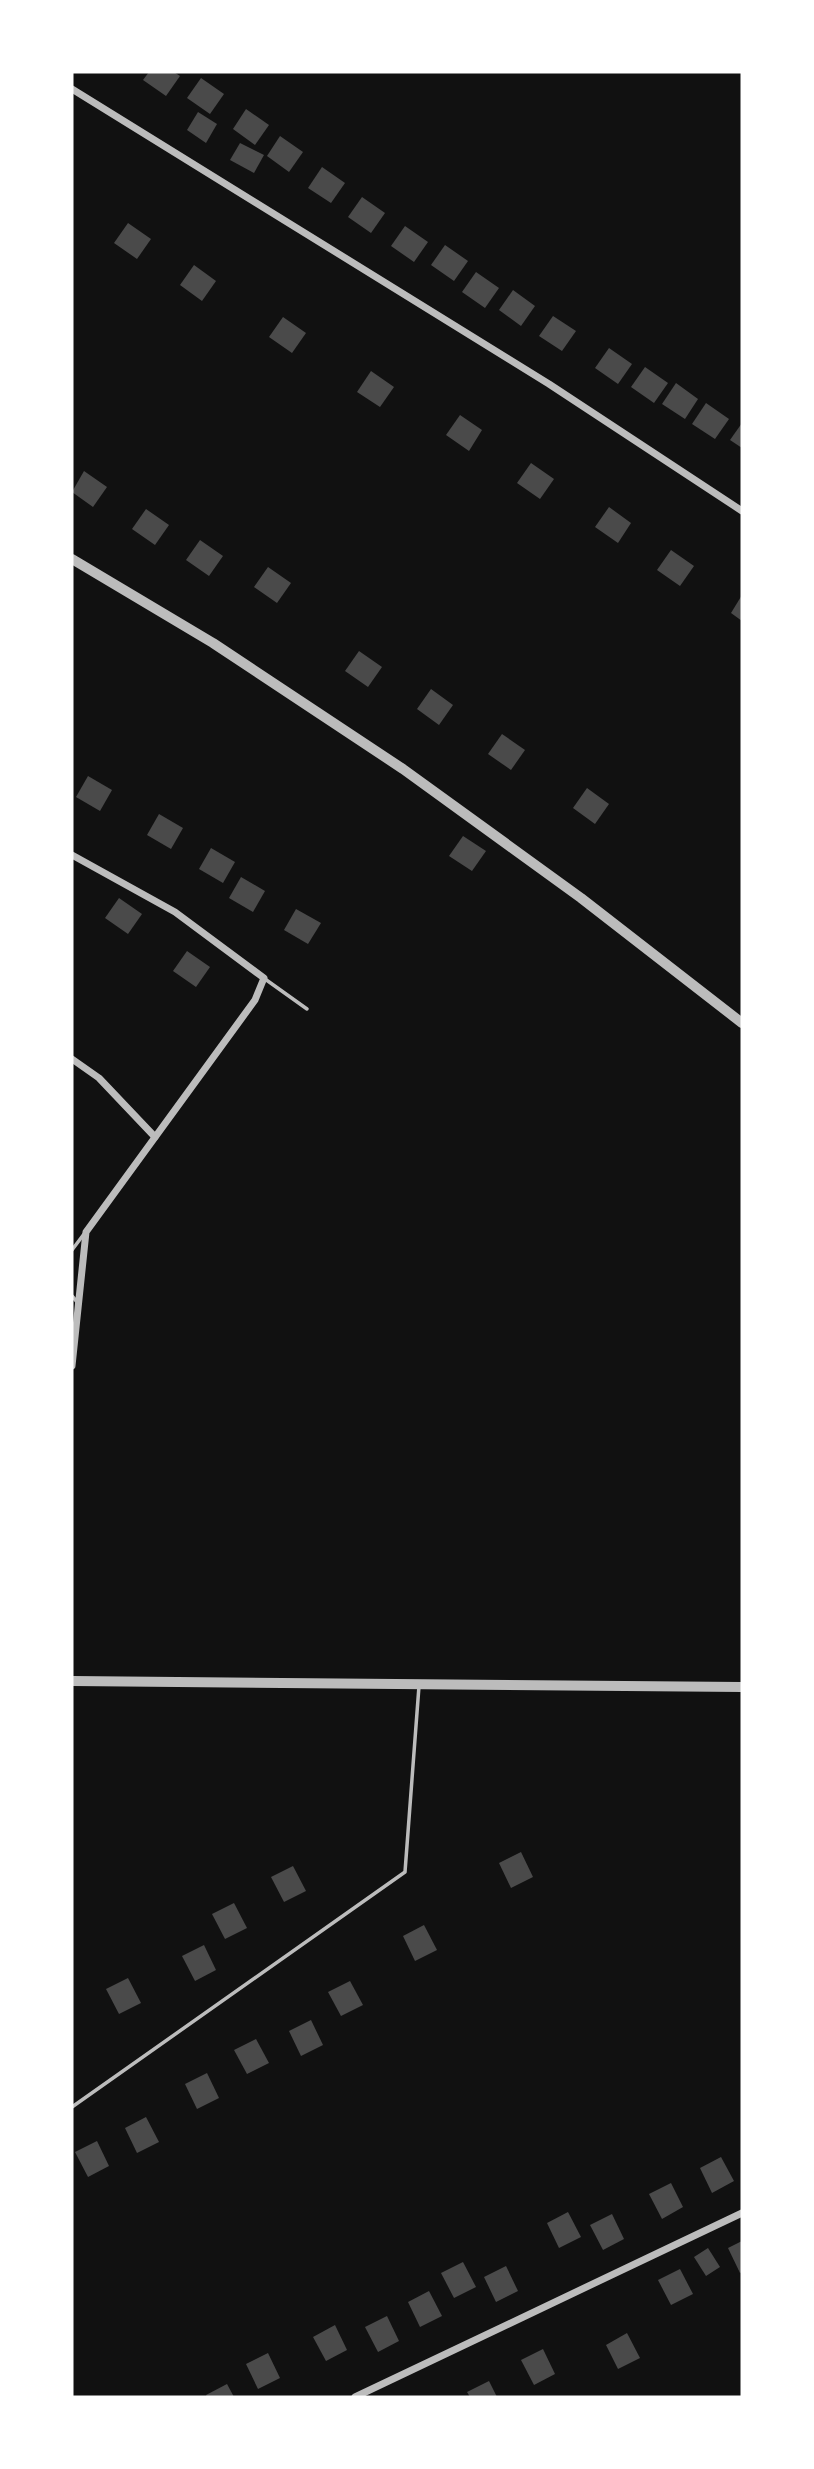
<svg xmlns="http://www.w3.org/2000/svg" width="814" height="2469" font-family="'Nunito Sans',sans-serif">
  <rect width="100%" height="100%" fill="#111"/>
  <g fill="#4a4a4a">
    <path d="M 149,72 L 174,72 L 180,76 L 166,96 L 143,80 Z"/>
    <path d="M 201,78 L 224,94 L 210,114 L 187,98 Z"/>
    <path d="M 246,109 L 269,125 L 255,145 L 233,129 Z"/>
    <path d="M 198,112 L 217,124 L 206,143 L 187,130 Z"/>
    <path d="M 280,136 L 303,152 L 289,172 L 267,156 Z"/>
    <path d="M 240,143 L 264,155 L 254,173 L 230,160 Z"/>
    <path d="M 322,167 L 345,183 L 331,203 L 308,188 Z"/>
    <path d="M 362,197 L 385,213 L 371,233 L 348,217 Z"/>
    <path d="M 128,223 L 151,239 L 137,259 L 114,243 Z"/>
    <path d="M 405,226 L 428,242 L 414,262 L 391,246 Z"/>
    <path d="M 445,245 L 468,261 L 454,281 L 431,265 Z"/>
    <path d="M 194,265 L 216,281 L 202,301 L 180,285 Z"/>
    <path d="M 476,272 L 499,288 L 485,308 L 462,292 Z"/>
    <path d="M 513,290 L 535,306 L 521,326 L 499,310 Z"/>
    <path d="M 553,316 L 576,331 L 562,351 L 539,336 Z"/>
    <path d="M 283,317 L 306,333 L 292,353 L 269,337 Z"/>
    <path d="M 609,348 L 632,364 L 618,384 L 595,368 Z"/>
    <path d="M 645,367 L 668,383 L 654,403 L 631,387 Z"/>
    <path d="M 371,371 L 394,387 L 380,407 L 357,392 Z"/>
    <path d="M 676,383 L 698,399 L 685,419 L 662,404 Z"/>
    <path d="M 706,403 L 729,419 L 715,439 L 692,424 Z"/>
    <path d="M 460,415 L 482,430 L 469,451 L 446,435 Z"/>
    <path d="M 742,423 L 742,448 L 730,440 Z"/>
    <path d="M 531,463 L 554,479 L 540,499 L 517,483 Z"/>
    <path d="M 84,471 L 107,487 L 93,507 L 72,492 Z"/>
    <path d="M 609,507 L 631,523 L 618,543 L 595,527 Z"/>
    <path d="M 146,509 L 169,525 L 155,545 L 132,529 Z"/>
    <path d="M 200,540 L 223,556 L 209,576 L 186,560 Z"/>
    <path d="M 671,550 L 694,566 L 680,586 L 657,570 Z"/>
    <path d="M 268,567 L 291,583 L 277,603 L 254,587 Z"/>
    <path d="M 742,595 L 742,621 L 731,613 Z"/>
    <path d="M 359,651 L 382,667 L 368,687 L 345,671 Z"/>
    <path d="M 431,689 L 453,705 L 439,725 L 417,709 Z"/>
    <path d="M 502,734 L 525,750 L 511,770 L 488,754 Z"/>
    <path d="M 88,776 L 112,790 L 100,811 L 76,797 Z"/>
    <path d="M 587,788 L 609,804 L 595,824 L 573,808 Z"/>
    <path d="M 159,814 L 183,828 L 171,849 L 147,835 Z"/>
    <path d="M 463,836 L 486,851 L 472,871 L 449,856 Z"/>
    <path d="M 211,848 L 235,862 L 223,883 L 199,869 Z"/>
    <path d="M 241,877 L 265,891 L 253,912 L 229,898 Z"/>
    <path d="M 119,898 L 142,914 L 128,934 L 105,918 Z"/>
    <path d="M 296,909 L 321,923 L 308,944 L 284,930 Z"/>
    <path d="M 187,951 L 210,967 L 196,987 L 173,971 Z"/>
    <path d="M 521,1852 L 533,1877 L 511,1888 L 499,1863 Z"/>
    <path d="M 293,1866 L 306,1891 L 284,1902 L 271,1877 Z"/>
    <path d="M 234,1903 L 247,1928 L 225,1939 L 212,1914 Z"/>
    <path d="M 424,1925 L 437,1950 L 415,1961 L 403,1936 Z"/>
    <path d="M 204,1945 L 216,1970 L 195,1981 L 182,1956 Z"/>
    <path d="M 128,1978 L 141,2003 L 119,2014 L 106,1989 Z"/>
    <path d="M 350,1981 L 363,2005 L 341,2016 L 328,1992 Z"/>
    <path d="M 311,2020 L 323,2045 L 301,2056 L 289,2031 Z"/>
    <path d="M 256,2039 L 269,2063 L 247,2074 L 234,2050 Z"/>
    <path d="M 207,2073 L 219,2098 L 197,2109 L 185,2084 Z"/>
    <path d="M 146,2117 L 159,2142 L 137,2153 L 125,2128 Z"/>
    <path d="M 97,2141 L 109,2166 L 88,2177 L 75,2152 Z"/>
    <path d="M 721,2157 L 734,2181 L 712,2193 L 700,2168 Z"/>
    <path d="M 671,2183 L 683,2207 L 662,2219 L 649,2194 Z"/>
    <path d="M 568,2212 L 581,2237 L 559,2248 L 547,2223 Z"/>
    <path d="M 612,2214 L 624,2239 L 603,2250 L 590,2225 Z"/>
    <path d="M 742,2241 L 742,2272 L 740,2273 L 728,2248 Z"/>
    <path d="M 708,2248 L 720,2267 L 706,2276 L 694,2257 Z"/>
    <path d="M 463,2262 L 476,2287 L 454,2298 L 441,2273 Z"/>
    <path d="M 506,2266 L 518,2291 L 496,2302 L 484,2277 Z"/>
    <path d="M 680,2269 L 693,2294 L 671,2305 L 658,2280 Z"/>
    <path d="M 429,2291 L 442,2316 L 420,2327 L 408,2302 Z"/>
    <path d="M 387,2316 L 399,2341 L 378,2352 L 365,2327 Z"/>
    <path d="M 335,2325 L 347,2350 L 326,2361 L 313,2337 Z"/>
    <path d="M 627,2333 L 640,2358 L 618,2369 L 606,2345 Z"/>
    <path d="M 543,2349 L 555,2374 L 534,2385 L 521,2360 Z"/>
    <path d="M 268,2353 L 280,2378 L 258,2389 L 246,2364 Z"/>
    <path d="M 489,2381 L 497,2397 L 470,2397 L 467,2392 Z"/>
    <path d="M 227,2384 L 234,2397 L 207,2397 L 206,2395 Z"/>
  </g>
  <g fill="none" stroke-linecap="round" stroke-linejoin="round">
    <g stroke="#bcbcbc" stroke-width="3.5">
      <path d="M 265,979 L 307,1009"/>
      <path d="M 72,1250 L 84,1234"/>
      <path d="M 72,1296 L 78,1303"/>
      <path d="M 72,2107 L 405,1872 L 419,1686"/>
    </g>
    <g stroke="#bcbcbc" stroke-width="7">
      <path d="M 72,89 L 549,384 L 742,511"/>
      <path d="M 72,855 L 175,912 L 264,978 L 255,1000 L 86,1232 L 72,1366"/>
      <path d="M 72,1059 L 99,1078 L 155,1137"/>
      <path d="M 355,2397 L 742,2213"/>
    </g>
    <g stroke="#bcbcbc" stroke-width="10">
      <path d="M 72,559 L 213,643 L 403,769 L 581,898 L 742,1023"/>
      <path d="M 72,1681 L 742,1687"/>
    </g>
  </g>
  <rect width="814" height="2469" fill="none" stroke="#ffffff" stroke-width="147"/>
</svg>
